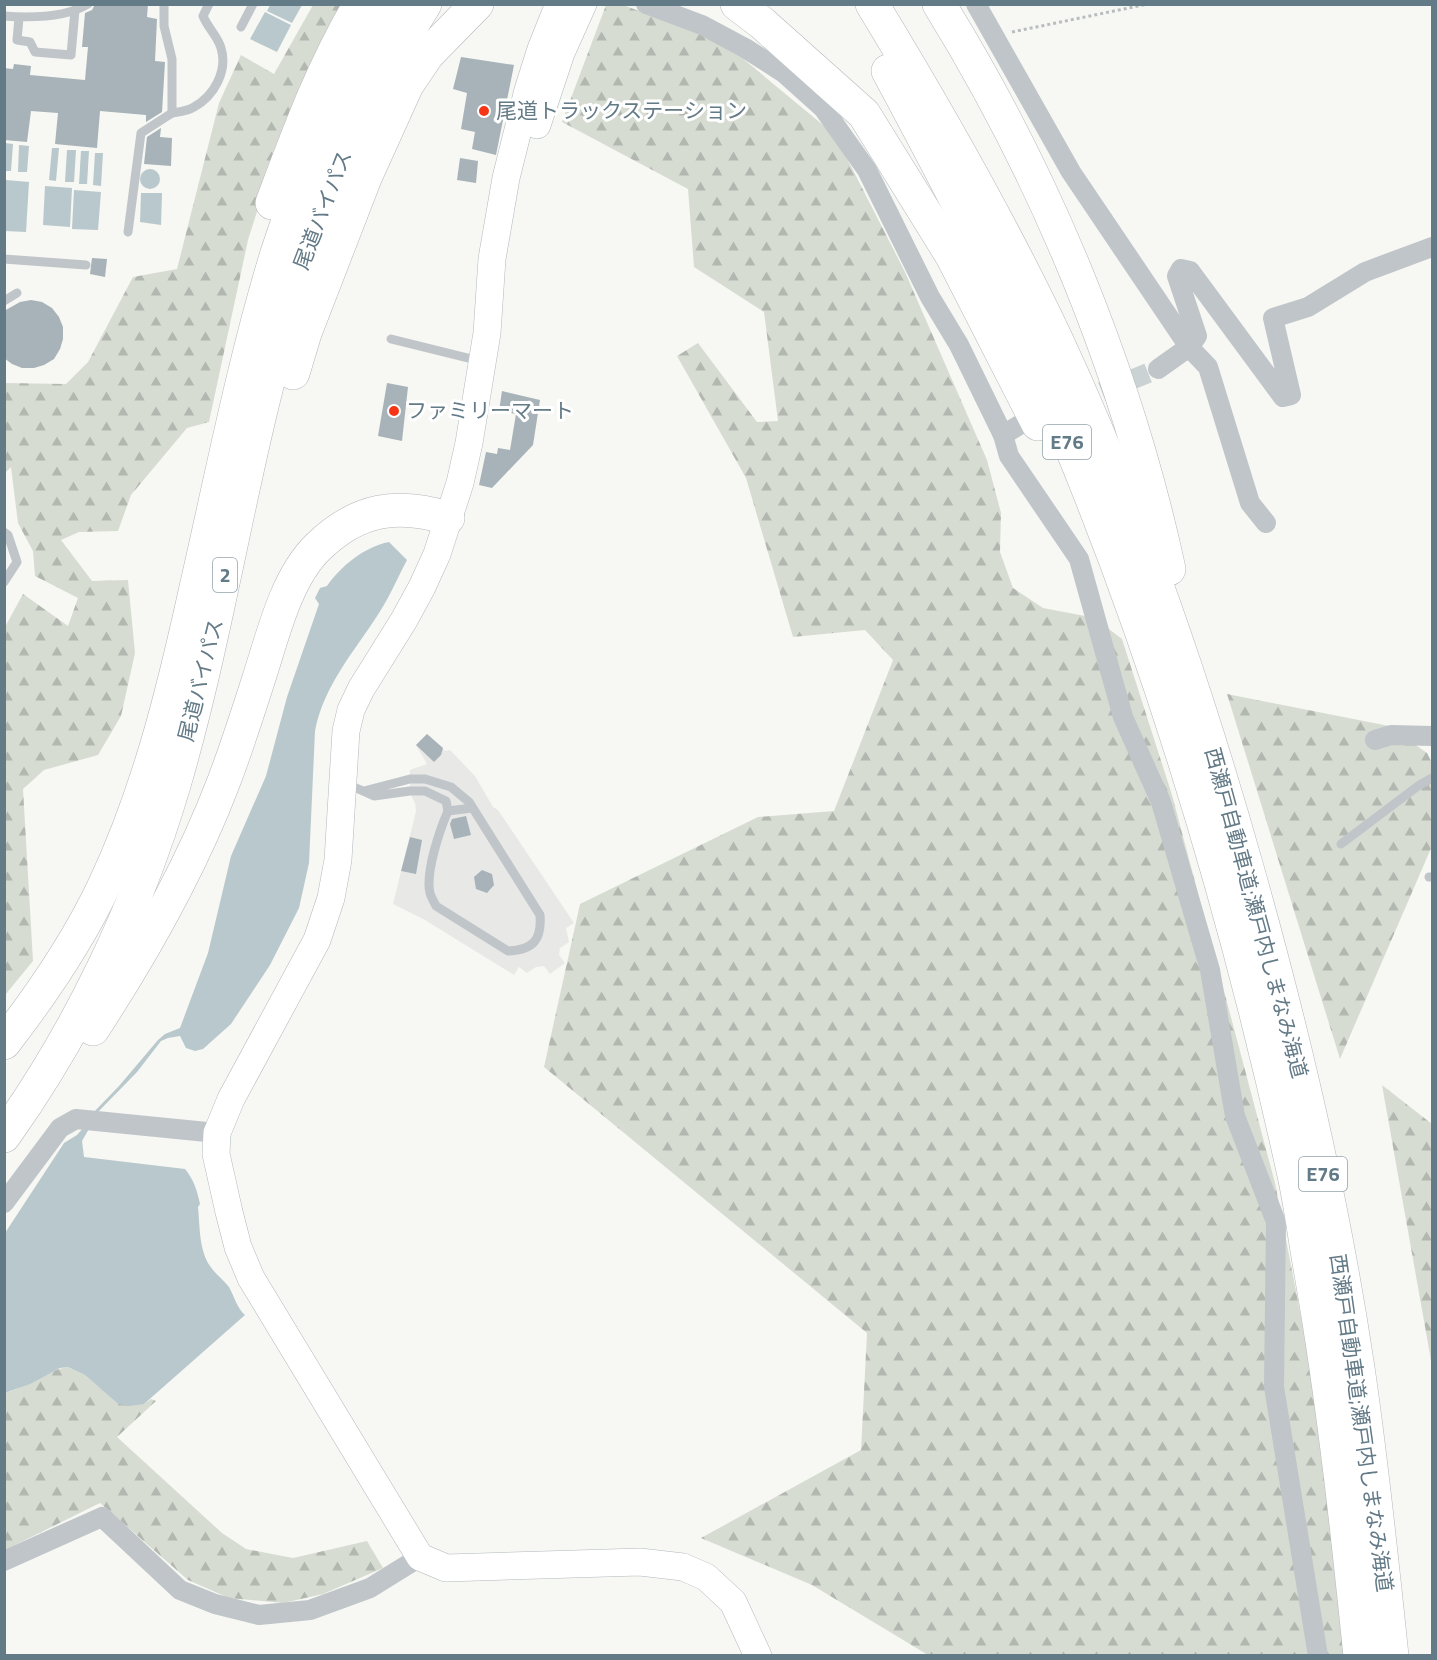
<svg xmlns="http://www.w3.org/2000/svg" width="1437" height="1660" font-family="'Titillium Web','Noto Sans JP',sans-serif">
  <defs>
    <pattern id="forest-firs" width="22" height="20" patternUnits="userSpaceOnUse" patternTransform="scale(1.5)"><rect width="22" height="20" fill="#d7dcd2"/><path d="M5 1l3.5 6h-7zM16 11l3.5 6h-7z" fill="#b2b7b0"/></pattern>
  </defs>
  <rect width="100%" height="100%" fill="#f7f7f3"/>
  <path fill="#e8e8e6" d="M 427,734 L 445,751 L 450,750 L 475,776 L 493,807 L 498,810 L 574,923 L 566,928 L 569,942 L 560,948 L 559,955 L 565,963 L 550,974 L 544,966 L 536,967 L 527,973 L 519,967 L 514,975 L 425,920 L 393,904 L 416,811 L 415,803 L 410,793 L 410,770 L 427,764 L 416,745 Z"/>
  <g fill="url(#forest-firs)">
    <path d="M 313,5 L 341,5 L 275,155 L 248,240 L 209,422 L 187,428 L 131,495 L 118,531 L 79,532 L 61,540 L 92,581 L 128,580 L 135,653 L 121,716 L 98,755 L 44,770 L 23,789 L 33,961 L 5,995 L 5,627 L 23,594 L 68,626 L 78,598 L 35,576 L 33,551 L 18,523 L 11,467 L 5,473 L 5,383 L 66,384 L 88,362 L 133,277 L 177,269 L 219,103 L 241,55 L 274,74 Z"/>
    <path d="M 606,5 L 623,5 L 723,42 L 835,135 L 905,272 L 987,460 L 1001,513 L 1000,552 L 1013,588 L 1043,608 L 1085,616 L 1105,626 L 1122,639 L 1172,795 L 1275,1183 L 1329,1461 L 1346,1655 L 928,1655 L 812,1585 L 701,1538 L 861,1450 L 867,1333 L 544,1067 L 580,904 L 758,817 L 834,811 L 893,660 L 865,630 L 793,637 L 746,478 L 677,356 L 698,343 L 757,422 L 778,421 L 764,312 L 694,267 L 688,189 L 562,122 Z"/>
    <path d="M 1227,694 L 1389,726 L 1427,753 L 1432,763 L 1432,846 L 1340,1059 Z"/>
    <path d="M 1382,1085 L 1432,1124 L 1432,1366 Z"/>
    <path d="M 68,1367 L 85,1375 L 118,1404 L 144,1404 L 151,1399 L 156,1401 L 117,1437 L 222,1533 L 246,1549 L 293,1558 L 367,1541 L 383,1568 L 323,1594 L 283,1603 L 229,1598 L 188,1580 L 100,1503 L 5,1550 L 5,1393 C 26,1388 50,1369 68,1367 Z"/>
  </g>
  <g fill="#b9c8cc">
    <path d="M 270,5 L 270,4 L 302,5 L 292,23 L 267,11 Z"/>
    <path d="M 265,12 L 291,25 L 277,52 L 250,39 Z"/>
    <path d="M 5,143 L 13,144 L 11,171 L 5,171 Z"/>
    <path d="M 19,145 L 29,146 L 27,172 L 18,172 Z"/>
    <path d="M 52,148 L 59,148 L 56,181 L 49,180 Z"/>
    <path d="M 67,150 L 76,150 L 74,182 L 65,182 Z"/>
    <path d="M 81,151 L 89,151 L 87,184 L 79,184 Z"/>
    <path d="M 95,153 L 103,153 L 101,186 L 93,185 Z"/>
    <circle cx="150" cy="179" r="10"/>
    <path d="M 6,180 L 29,182 L 26,232 L 5,231 Z"/>
    <path d="M 45,186 L 72,188 L 70,227 L 43,225 Z"/>
    <path d="M 74,190 L 101,192 L 98,230 L 72,229 Z"/>
    <path d="M 141,193 L 162,193 L 161,225 L 140,222 Z"/>
    <path d="M 389,542 L 407,560 C 398,577 390,596 379,613 C 354,652 324,685 315,731 L 309,863 L 299,908 L 270,965 L 231,1024 L 203,1049 L 195,1051 L 186,1048 L 180,1036 L 168,1038 L 161,1041 L 137,1072 L 98,1112 L 93,1113 L 119,1086 L 158,1040 L 165,1034 L 180,1028 L 208,953 L 231,856 L 266,776 L 287,697 L 319,604 L 315,598 L 320,588 L 327,586 C 341,566 364,547 389,542 Z"/>
    <path d="M 85,1126 L 90,1127 L 82,1141 L 84,1157 L 185,1169 C 194,1180 197,1190 200,1204 L 198,1207 C 200,1227 199,1250 210,1266 C 215,1274 223,1279 229,1287 C 234,1296 237,1308 245,1315 L 144,1404 L 129,1406 L 118,1404 L 85,1375 L 68,1367 L 60,1368 L 30,1384 L 5,1393 L 5,1233 L 64,1143 L 77,1135 Z"/>
  </g>
  <g fill="#a7b3b8">
    <path d="M 95,4 L 148,4 L 147,17 L 157,19 L 155,61 L 165,62 L 162,112 L 146,122 L 146,115 L 100,111 L 97,148 L 55,144 L 58,113 L 31,111 L 27,142 L 4,140 L 4,68 L 13,69 L 14,64 L 31,66 L 30,75 L 85,80 L 88,47 L 82,47 L 85,13 L 92,10 Z"/>
    <path d="M 461,57 L 514,65 L 496,155 L 472,149 L 475,132 L 461,129 L 467,93 L 453,89 Z"/>
    <path d="M 161,128 L 160,137 L 172,138 L 171,166 L 144,164 L 147,137 Z"/>
    <path d="M 460,158 L 478,161 L 476,183 L 457,180 Z"/>
    <path d="M 92,258 L 107,259 L 105,277 L 90,274 Z"/>
    <path d="M 31,300 L 42,302 L 52,308 L 59,317 L 63,327 L 63,339 L 60,349 L 54,359 L 44,365 L 34,368 L 22,368 L 12,364 L 4,358 L 4,311 L 20,302 Z"/>
    <path d="M 387,383 L 408,387 L 402,441 L 378,436 Z"/>
    <path d="M 502,391 L 540,400 L 533,445 L 492,488 L 479,485 L 486,452 L 497,454 L 498,448 L 510,450 L 516,414 L 499,411 Z"/>
    <path d="M 427,734 L 443,748 L 441,755 L 434,762 L 416,745 Z"/>
    <path d="M 466,816 L 471,835 L 454,839 L 450,824 L 452,819 Z"/>
    <path d="M 410,837 L 422,840 L 416,874 L 401,871 Z"/>
    <path d="M 482,870 L 492,874 L 494,885 L 487,893 L 476,889 L 474,877 Z"/>
  </g>
  <g fill="none" stroke-linecap="round" stroke-linejoin="round">
    <path stroke="#cbd2d3" stroke-width="20" stroke-dasharray="20 10" stroke-linecap="butt" d="M 1074,403 L 1158,369"/>
    <g stroke="#b1b9bd" stroke-width="28">
      <g id="secondary">
        <path d="M 559,4 L 541,49 L 528,90 L 506,178 L 492,259 L 487,333 L 469,443 L 460,483 L 437,554 L 422,587 L 404,620 L 361,689 L 351,710 L 346,731 L 338,860 L 331,898 L 317,940 L 231,1099 L 217,1133 L 216,1154 L 229,1212 L 238,1247 L 251,1278 L 420,1557 L 446,1568 L 640,1562 L 683,1567 L 706,1577 L 733,1602 L 758,1656"/>
        <path d="M 537,125 L 561,53 L 583,4"/>
      </g>
    </g>
    <g stroke="#b4b9bc" stroke-width="34">
      <g id="highway">
        <path d="M 737,4 L 762,23 L 864,114 L 952,256 L 1038,424"/>
        <path d="M 872,4 C 939,114 1003,226 1058,343 C 1137,513 1197,690 1248,871 C 1294,1034 1333,1200 1358,1368 C 1372,1463 1382,1559 1392,1656"/>
        <path d="M 939,4 C 1046,177 1126,371 1169,569"/>
        <path d="M 888,71 C 937,162 985,253 1028,347 C 1147,612 1232,892 1294,1175 C 1301,1207 1305,1241 1311,1274 C 1333,1400 1347,1528 1360,1656"/>
        <path d="M 272,203 C 298,134 322,68 360,4"/>
        <path d="M 293,373 L 305,333 L 365,178 L 407,85 L 428,54 L 477,4"/>
        <path d="M 93,1029 C 144,951 191,868 224,781 C 237,747 248,712 259,678 C 273,635 286,578 318,547 C 358,508 397,503 448,518"/>
        <path d="M 4,1043 C 42,994 77,943 104,886 C 148,793 173,692 195,592 C 221,479 243,364 277,253 C 305,165 347,83 394,4"/>
        <path d="M 4,1136 C 79,1031 137,910 174,785 C 210,662 231,535 261,410 C 294,268 345,128 425,4"/>
      </g>
    </g>
    <path stroke="#b9bdc0" stroke-width="3" stroke-dasharray="3 3" stroke-linecap="butt" d="M 1012,32 L 1148,4"/>
    <g stroke="#bfc5c8" stroke-width="9">
      <path d="M 164,4 L 164,26 L 172,59 L 172,113 C 179,112 188,111 194,107 C 214,96 228,71 221,48 C 218,37 208,28 203,16 L 209,4"/>
      <path d="M 4,16 C 31,18 65,18 88,4"/>
      <path d="M 19,18 L 17,40 L 30,42 L 35,52 L 71,55 L 75,10"/>
      <path d="M 241,27 L 253,4"/>
      <path d="M 128,232 L 141,133 L 172,113"/>
      <path d="M 4,259 L 86,265"/>
      <path d="M 4,301 L 17,293"/>
      <path d="M 391,339 L 480,361"/>
      <path d="M 4,532 L 8,535 L 17,562 L 4,582"/>
      <path d="M 345,783 L 374,796 L 410,791 L 425,791 L 446,801 L 448,811 C 440,829 425,873 430,893 C 431,897 434,902 436,906 L 508,951 C 533,950 542,940 540,915 L 469,802 L 451,787 L 425,779 L 410,779 L 364,791"/>
      <path d="M 448,811 L 472,808"/>
      <path d="M 1341,844 L 1418,786 L 1432,778"/>
      <path d="M 1429,877 L 1432,877"/>
    </g>
    <g stroke="#bfc5c8" stroke-width="20">
      <path d="M 646,4 L 702,25 L 745,48 L 784,73 L 823,108 L 867,170 L 930,297 L 959,345 L 1003,435 L 1021,424"/>
      <path d="M 976,4 L 1071,172 L 1189,347 L 1158,369"/>
      <path d="M 1003,435 L 1009,456 L 1079,559 L 1123,717 L 1161,802 L 1210,970 L 1235,1116 L 1276,1222 L 1274,1387 L 1318,1656"/>
      <path d="M 1266,523 L 1250,503 L 1208,367 L 1189,347 L 1197,336 L 1177,276 L 1181,269 L 1190,271 L 1283,397 L 1291,395 L 1273,318 L 1308,307 L 1365,272 L 1432,247"/>
      <path d="M 1375,740 L 1391,735 L 1432,736"/>
      <path d="M 4,1203 L 60,1128 L 76,1119 L 217,1133"/>
      <path d="M 4,1561 L 102,1517 L 180,1590 L 215,1604 L 259,1615 L 310,1610 L 370,1588 L 420,1557"/>
    </g>
    <use href="#secondary" stroke="#fff" stroke-width="27"/>
    <use href="#highway" stroke="#fff" stroke-width="33"/>
  </g>
  <g fill="#f53515" stroke="#fff" stroke-width="2">
    <circle cx="484" cy="111" r="6"/>
    <circle cx="394" cy="411" r="6"/>
  </g>
  <g text-anchor="middle" stroke-width="6" stroke-linejoin="round" paint-order="stroke">
    <g fill="#fff" stroke="#92a2ab" stroke-width="1.5">
      <rect x="1043" y="425" width="48" height="34" rx="4.5"/>
      <rect x="213" y="558" width="24" height="34" rx="4.5"/>
      <rect x="1299" y="1157" width="48" height="34" rx="4.5"/>
    </g>
    <g font-size="20" font-weight="bold" fill="#637a87">
      <text x="1067" y="449">E76</text>
      <text x="225" y="582">2</text>
      <text x="1323" y="1181">E76</text>
    </g>
    <g font-size="21" fill="#637a87" stroke="#fff" text-anchor="start">
      <text x="496" y="118">尾道トラックステーション</text>
      <text x="406" y="418">ファミリーマート</text>
    </g>
    <g font-size="21" fill="#637a87" stroke="#fff">
      <text transform="translate(323 210) rotate(-69)" y="7">尾道バイパス</text>
      <text transform="translate(201 680) rotate(-76)" y="7">尾道バイパス</text>
      <text transform="translate(1256 913) rotate(75)" y="7">西瀬戸自動車道;瀬戸内しまなみ海道</text>
      <text transform="translate(1361 1423) rotate(82)" y="7">西瀬戸自動車道;瀬戸内しまなみ海道</text>
    </g>
  </g>
  <rect width="1437" height="1660" fill="none" stroke="#637a87" stroke-width="12"/>
</svg>
